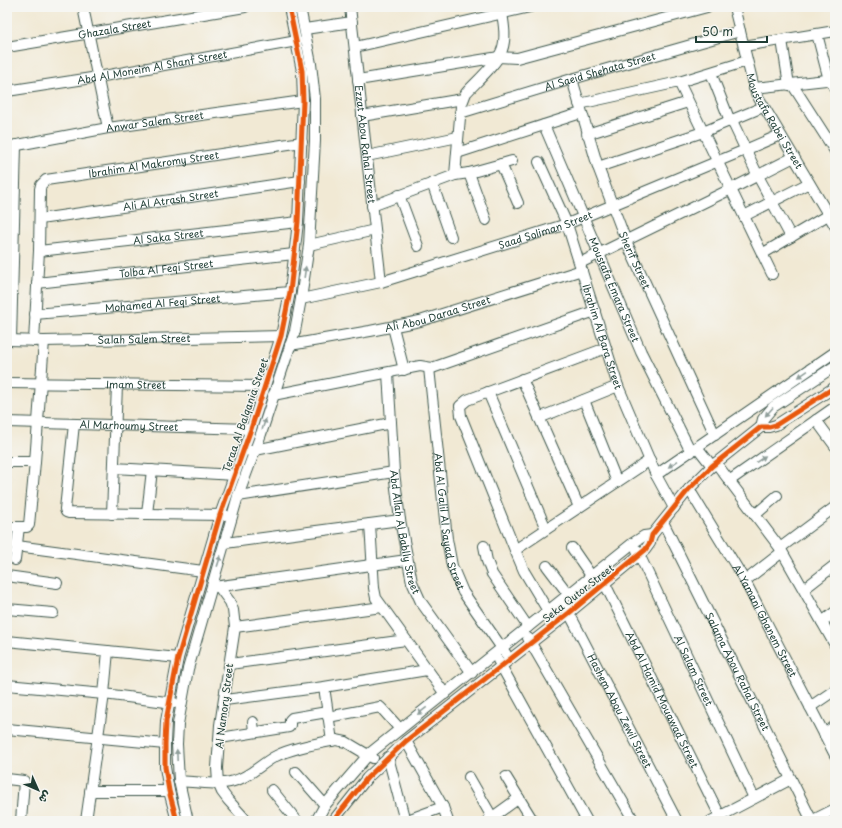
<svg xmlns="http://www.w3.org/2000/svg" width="842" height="828" font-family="'Playpen Sans','Playpen Sans Arabic',sans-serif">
  <rect width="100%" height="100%" fill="#f6f6f2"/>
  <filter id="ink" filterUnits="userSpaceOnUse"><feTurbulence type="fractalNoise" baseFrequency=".025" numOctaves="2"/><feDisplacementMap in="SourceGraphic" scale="8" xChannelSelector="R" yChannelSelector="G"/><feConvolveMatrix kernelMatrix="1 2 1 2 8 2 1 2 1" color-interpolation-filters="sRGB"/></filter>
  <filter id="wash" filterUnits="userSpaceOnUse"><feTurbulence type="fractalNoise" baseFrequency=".012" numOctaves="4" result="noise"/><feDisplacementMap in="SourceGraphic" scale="16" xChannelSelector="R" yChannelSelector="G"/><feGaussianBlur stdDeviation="0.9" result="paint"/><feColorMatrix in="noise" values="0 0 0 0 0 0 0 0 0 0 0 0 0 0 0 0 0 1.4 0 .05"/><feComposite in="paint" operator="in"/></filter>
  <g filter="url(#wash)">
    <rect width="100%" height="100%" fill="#f1e9d4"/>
  </g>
  <g filter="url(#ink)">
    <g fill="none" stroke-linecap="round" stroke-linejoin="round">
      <g stroke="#3e574c" stroke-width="12">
        <g id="minor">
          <path d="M 83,7 L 108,128"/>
          <path id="s1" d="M 350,7 L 381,282"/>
          <path id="s2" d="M 734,7 L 754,88 L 757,95 L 835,226"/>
          <path d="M 305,29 L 352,22"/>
          <path d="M 817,34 L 829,80 L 835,88"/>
          <path d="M 782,40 L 789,85"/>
          <path d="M 744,46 L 835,31"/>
          <path id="s3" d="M 7,47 L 245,7"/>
          <path d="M 355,47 L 530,7"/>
          <path d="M 711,73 L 730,121 L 734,125 L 758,176 L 791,237"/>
          <path id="s4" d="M 572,79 L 598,167 L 626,241 L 715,435"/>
          <path d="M 358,80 L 499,57 L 517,58 L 707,7"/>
          <path d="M 679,82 L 772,274"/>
          <path d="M 792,84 L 835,151"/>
          <path d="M 754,88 L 835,79"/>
          <path id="s5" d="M 7,91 L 98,77 L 297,41"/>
          <path d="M 579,104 L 679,82 L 747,61"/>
          <path id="s6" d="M 460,113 L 572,79 L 740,31"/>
          <path d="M 362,116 L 463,99"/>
          <path id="s7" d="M 544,125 L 641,352 L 691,452"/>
          <path d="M 587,134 L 688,102"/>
          <path id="s8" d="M 7,147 L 108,128 L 303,101"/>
          <path d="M 457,153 L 581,113"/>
          <path d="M 367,156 L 458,137"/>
          <path id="s9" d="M 539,162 L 567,224 L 618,386 L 656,475 L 674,508"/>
          <path d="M 501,164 L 518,203"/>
          <path d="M 598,167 L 703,132 L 763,107"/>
          <path d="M 469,173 L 486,220"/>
          <path d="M 455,175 L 461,106 L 466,93 C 476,82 497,64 502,50 C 507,37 503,20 501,7"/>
          <path d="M 432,183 L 451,237"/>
          <path d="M 399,195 L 418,246"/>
          <path d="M 372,206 L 455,175 L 469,173 L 512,161"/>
          <path d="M 744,216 L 809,183"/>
          <path id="s10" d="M 40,219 L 300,181"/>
          <path d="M 309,245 L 375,230"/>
          <path id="s11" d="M 39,251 L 298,222"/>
          <path d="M 762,254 L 828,215"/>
          <path d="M 580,263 L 731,189 L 794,157"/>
          <path id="s12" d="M 37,283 L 294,254"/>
          <path id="s13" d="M 301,299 L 381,282 L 567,224 L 745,150 L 780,135"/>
          <path id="s14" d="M 35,314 L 290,292"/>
          <path d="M 393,327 L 404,370"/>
          <path id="s15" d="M 7,340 L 44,341 L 281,336"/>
          <path d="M 11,340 L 16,145"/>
          <path id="s16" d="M 34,341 L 39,251 L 40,189 L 41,185 L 46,180 L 302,142"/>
          <path id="s17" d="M 290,345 L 370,331 L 420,321 L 582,270"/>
          <path id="s18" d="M 429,368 L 447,539 L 452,566 L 463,592 L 506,654"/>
          <path id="s19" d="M 388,373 L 394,472 L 400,520 L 412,582 L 421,602 L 472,673"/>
          <path d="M 522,379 L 579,507"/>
          <path id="s20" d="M 7,383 L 264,386"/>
          <path d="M 488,392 L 546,529"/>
          <path d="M 273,395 L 420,366 L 432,368 L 595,311"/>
          <path d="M 584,400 L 617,482"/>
          <path d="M 539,418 L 618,386"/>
          <path d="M 816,420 L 835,446"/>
          <path id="s21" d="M 7,422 L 251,429"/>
          <path d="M 74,424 L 65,509 L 66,512 L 69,513 L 225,515"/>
          <path d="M 761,427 L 763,419 L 773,407 L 835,366"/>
          <path d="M 697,447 L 712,466"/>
          <path d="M 250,451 L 391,423"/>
          <path d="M 7,462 L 35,462"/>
          <path d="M 716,463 L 780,548 L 835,645"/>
          <path d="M 114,468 L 235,475"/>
          <path d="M 656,475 L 835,352"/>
          <path d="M 729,481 L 835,407"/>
          <path id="s22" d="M 689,489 L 745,581 L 835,755"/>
          <path d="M 238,496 L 394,472"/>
          <path d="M 112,514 L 117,385"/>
          <path d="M 147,514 L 152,470"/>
          <path d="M 755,515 L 777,496"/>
          <path id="s23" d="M 663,522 L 812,821"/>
          <path d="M 370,524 L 374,588 L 376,598 L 445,694"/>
          <path d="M 7,527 L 27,527 L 29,525 L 35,462 L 44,341"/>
          <path d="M 225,543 L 400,520"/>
          <path d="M 17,546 L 203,571"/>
          <path d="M 484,546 L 487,561 L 492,574 L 528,627"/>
          <path d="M 572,548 L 592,577"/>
          <path d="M 780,548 L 835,507"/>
          <path d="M 515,550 L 650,460"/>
          <path id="s24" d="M 637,550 L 754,798"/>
          <path d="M 15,560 L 19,527"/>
          <path d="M 547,566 L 569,595"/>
          <path d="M 7,576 L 57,583"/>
          <path d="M 745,581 L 782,552"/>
          <path id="s25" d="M 605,584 L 720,816"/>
          <path d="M 214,587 L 407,560"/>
          <path d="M 219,587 L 230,602 L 233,610 L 235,627 L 220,725 L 217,768 L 218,783 L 222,792 L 228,800 L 247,821"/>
          <path d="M 804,589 L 835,565"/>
          <path id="s26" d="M 566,607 L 677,821"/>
          <path d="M 7,609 L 53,613"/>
          <path d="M 548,611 L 524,571 L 515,550 L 461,416 L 460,406 L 467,400 L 606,348"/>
          <path d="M 822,622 L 835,612"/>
          <path d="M 235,627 L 382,607"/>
          <path d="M 528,638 L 634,821"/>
          <path d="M 7,641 L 178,658"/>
          <path d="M 498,660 L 587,821"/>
          <path d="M 230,664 L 406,640"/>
          <path d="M 7,685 L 104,694 L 174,703"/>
          <path d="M 324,687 L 332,741"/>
          <path d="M 225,700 L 324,687 L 427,670"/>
          <path d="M 810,707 L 835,690"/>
          <path d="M 328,717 L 380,707 L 383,710 L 400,729"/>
          <path d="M 253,722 L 254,732"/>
          <path d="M 7,729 L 165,744"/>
          <path d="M 824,734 L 835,726"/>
          <path d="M 220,738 L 289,727 L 290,725 L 290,720 L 292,718 L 327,712"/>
          <path d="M 406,741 L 443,807 L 448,821"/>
          <path d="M 388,757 L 405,821"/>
          <path d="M 296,772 L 325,805"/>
          <path d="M 469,777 L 492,817"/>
          <path d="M 506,777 L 533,821"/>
          <path d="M 7,779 L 24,781 L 21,821"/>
          <path d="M 179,781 C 197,782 217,786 234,781 C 250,777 262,763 276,756 C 291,748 319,743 336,740 L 346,742 L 373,758"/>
          <path d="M 272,790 L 297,821"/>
          <path d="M 90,791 L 169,791"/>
          <path d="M 86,821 L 104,694 L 108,651"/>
          <path d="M 177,821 L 169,791 L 165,767 L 165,744 L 166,721 L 178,658 L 220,515 L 251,429 L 281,336 L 290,292 L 298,222 L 303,101 L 302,71 L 299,56 L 289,7"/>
          <path d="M 188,821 L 179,781 L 177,744 L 178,724 L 188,669 L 238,496 L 261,434 L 295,331 L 301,299 L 309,245 L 315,141 L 315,99 L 311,64 L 300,7"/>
          <path d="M 316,821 L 325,805 L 369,754 L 633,543 L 644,536 L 652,535"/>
          <path d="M 333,821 L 367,778 L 406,741 L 569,613 L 645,550 L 650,543 L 652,535 L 689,489 L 712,466 L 761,427 L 769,427 L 776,425 L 835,387"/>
          <path d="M 405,821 L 443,807"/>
          <path d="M 487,821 L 519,798"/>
          <path d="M 711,821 L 791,779"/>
          <path d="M 811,821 L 835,809"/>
        </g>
      </g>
      <use href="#minor" stroke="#fff" stroke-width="10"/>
      <g stroke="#f6f6f2" stroke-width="8">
        <g id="cycleway">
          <path d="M 177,821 L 169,791 L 165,767 L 165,744 L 166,721 L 178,658 L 220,515 L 251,429 L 281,336 L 290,292 L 298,222 L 303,101 L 302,71 L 299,56 L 289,7"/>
          <path d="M 333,821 L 367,778 L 406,741 L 569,613 L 645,550 L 650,543 L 652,535 L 689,489 L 712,466 L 761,427 L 769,427 L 776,425 L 835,387"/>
        </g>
      </g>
      <use href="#cycleway" stroke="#e8590c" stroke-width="5"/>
    </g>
    <defs><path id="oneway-solid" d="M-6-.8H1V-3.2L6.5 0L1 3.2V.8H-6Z"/></defs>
    <g fill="#8f9e9a">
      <use href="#oneway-solid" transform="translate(305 272) rotate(-82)"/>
      <use href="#oneway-solid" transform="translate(803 374) rotate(145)"/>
      <use href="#oneway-solid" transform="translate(769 412) rotate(132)"/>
      <use href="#oneway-solid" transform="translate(264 424) rotate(-72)"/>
      <use href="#oneway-solid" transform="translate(761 459) rotate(-35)"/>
      <use href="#oneway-solid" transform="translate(673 464) rotate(146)"/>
      <use href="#oneway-solid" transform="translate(219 561) rotate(-72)"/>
      <use href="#oneway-solid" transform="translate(422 711) rotate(142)"/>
      <use href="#oneway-solid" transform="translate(177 755) rotate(-92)"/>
    </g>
  </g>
  <g text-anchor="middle" stroke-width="3" stroke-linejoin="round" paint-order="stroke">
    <g font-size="10" fill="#1f3d34" stroke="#f6f6f2">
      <text dy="4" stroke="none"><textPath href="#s3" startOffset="109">Ghazala Street</textPath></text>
      <text dy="4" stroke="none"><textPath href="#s5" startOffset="147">Abd Al Moneim Al Shanf Street</textPath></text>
      <text dy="4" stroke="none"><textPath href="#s6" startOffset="146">Al Saeid Shehata Street</textPath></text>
      <text dy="4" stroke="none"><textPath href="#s2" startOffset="122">Moustafa Rabei Street</textPath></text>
      <text dy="4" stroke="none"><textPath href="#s8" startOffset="150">Anwar Salem Street</textPath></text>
      <text dy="4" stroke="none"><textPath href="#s1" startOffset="138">Ezzat Abou Rahal Street</textPath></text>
      <text dy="4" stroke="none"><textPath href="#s16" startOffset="272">Ibrahim Al Makromy Street</textPath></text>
      <text dy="4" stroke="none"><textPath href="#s10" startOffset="132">Ali Al Atrash Street</textPath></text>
      <text dy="4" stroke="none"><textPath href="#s13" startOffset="254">Saad Soliman Street</textPath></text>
      <text dy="4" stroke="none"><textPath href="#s11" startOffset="130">Al Saka Street</textPath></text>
      <text dy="4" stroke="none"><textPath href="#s4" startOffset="192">Sherif Street</textPath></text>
      <text dy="4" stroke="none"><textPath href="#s12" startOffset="130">Tolba Al Feqi Street</textPath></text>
      <text dy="4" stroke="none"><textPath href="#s7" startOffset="179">Moustafa Emara Street</textPath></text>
      <text dy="4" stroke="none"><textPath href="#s14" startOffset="128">Mohamed Al Feqi Street</textPath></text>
      <text dy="4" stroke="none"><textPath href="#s17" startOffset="151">Ali Abou Daraa Street</textPath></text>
      <text dy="4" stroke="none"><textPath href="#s9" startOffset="186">Ibrahim Al Bara Street</textPath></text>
      <text dy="4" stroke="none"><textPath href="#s15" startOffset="137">Salah Salem Street</textPath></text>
      <text dy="4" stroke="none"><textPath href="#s20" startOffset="129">Imam Street</textPath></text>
      <text transform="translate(245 415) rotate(-71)" y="4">Teraa Al Balqania Street</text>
      <text dy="4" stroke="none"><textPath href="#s21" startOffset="122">Al Marhoumy Street</textPath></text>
      <text dy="4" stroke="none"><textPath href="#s18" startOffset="155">Abd Al Galil Al Sayad Street</textPath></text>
      <text dy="4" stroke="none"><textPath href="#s19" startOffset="160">Abd Allah Al Bablly Street</textPath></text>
      <text transform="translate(578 593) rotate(-38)" y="4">Seka Qutor Street</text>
      <text dy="4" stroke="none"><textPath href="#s22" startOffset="152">Al Yamani Ghanem Street</textPath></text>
      <text dy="4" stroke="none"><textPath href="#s24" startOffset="133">Al Salam Street</textPath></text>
      <text dy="4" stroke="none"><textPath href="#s23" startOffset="167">Salama Abou Rahal Street</textPath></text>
      <text dy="4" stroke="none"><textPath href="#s25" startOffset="129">Abd Al Hamid Mouawad Street</textPath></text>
      <text transform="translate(224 706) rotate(-83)" y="4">Al Namory Street</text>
      <text dy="4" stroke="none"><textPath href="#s26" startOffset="117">Hashem Abou Zewil Street</textPath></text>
    </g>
  </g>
  <rect width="842" height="828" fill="none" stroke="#f6f6f2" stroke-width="24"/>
  <g transform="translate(38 790) rotate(135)" stroke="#f6f6f2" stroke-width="3" paint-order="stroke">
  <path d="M0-3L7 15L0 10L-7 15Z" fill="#1f3d34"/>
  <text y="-6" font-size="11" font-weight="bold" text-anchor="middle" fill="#1f3d34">ش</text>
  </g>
  <path d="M696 36v6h71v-6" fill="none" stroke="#1f3d34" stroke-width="2"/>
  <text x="702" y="36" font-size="12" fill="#1f3d34" stroke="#f6f6f2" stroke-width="3" paint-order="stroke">50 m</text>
</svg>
